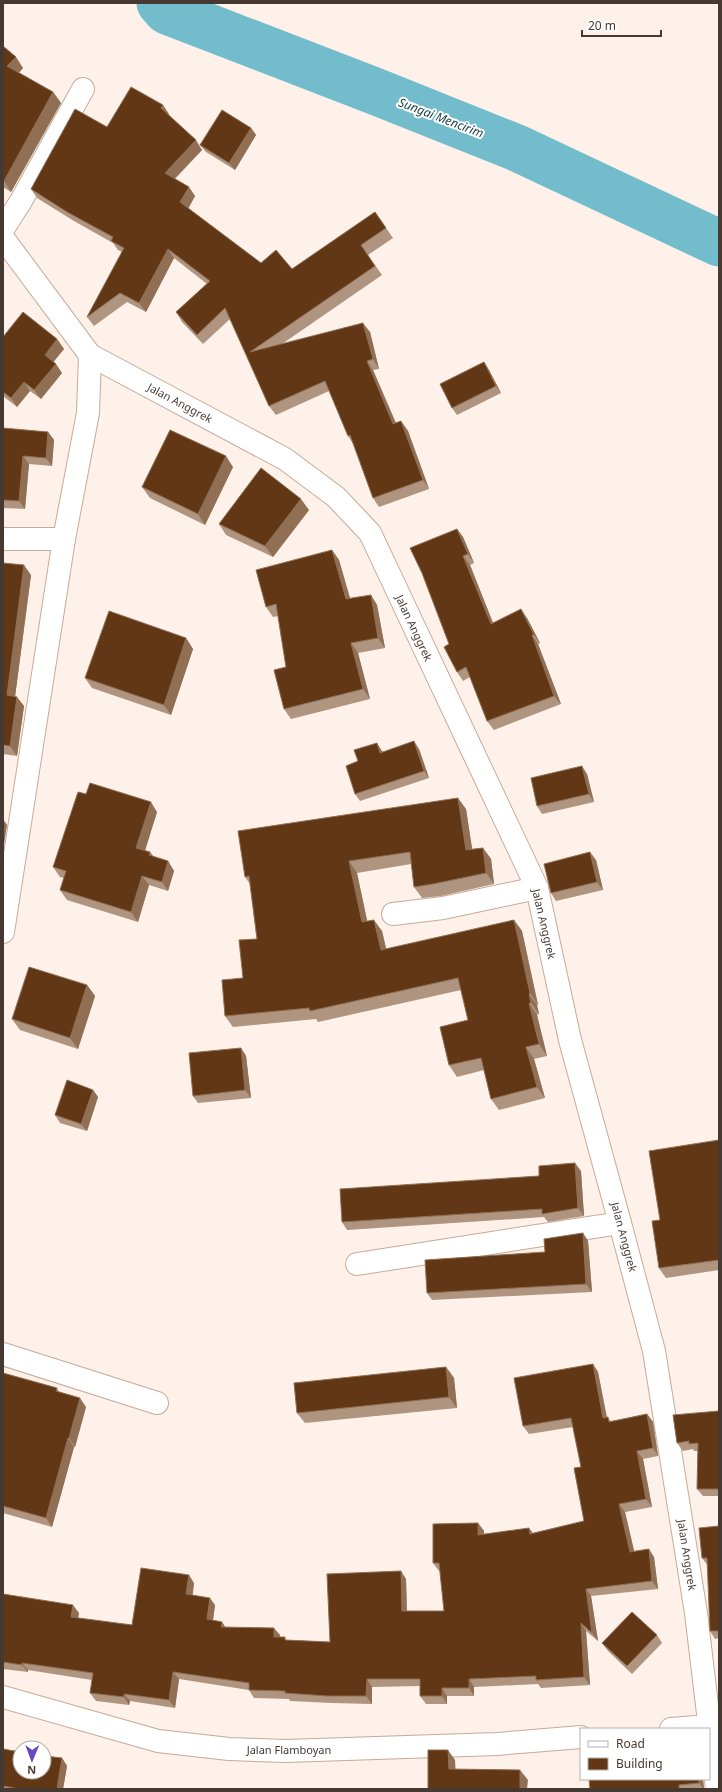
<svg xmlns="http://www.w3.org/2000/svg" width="722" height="1792" font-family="'Noto Sans',sans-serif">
  <rect width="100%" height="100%" fill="#fdf1e9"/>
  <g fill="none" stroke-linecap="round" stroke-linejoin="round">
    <path stroke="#73bccc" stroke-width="47" d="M 160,3 L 167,11 L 377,92 L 517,148 L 719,243"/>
    <g stroke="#c7aa97" stroke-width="24">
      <g id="minor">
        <path d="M 3,229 L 21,201 L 83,89"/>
        <path d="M 3,238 L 90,355 L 285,459 L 336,497 L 370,533 L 537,888 L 570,1040 L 620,1223 L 654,1351 L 696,1613 L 717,1789"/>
        <path d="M 3,539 L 64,539"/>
        <path d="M 393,914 L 443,908 L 537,888"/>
        <path d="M 3,932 L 64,539 L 88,413 L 90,355"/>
        <path d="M 357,1264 L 620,1223"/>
        <path d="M 3,1354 L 157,1403"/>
        <path d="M 3,1697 L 158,1741 L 229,1749 L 286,1751 L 497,1744 L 581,1737"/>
        <path d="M 671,1729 L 709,1726"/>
      </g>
    </g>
    <use href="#minor" stroke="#fff" stroke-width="22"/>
  </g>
  <g fill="#af947f">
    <path d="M 3,46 L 23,68 L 19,73 L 53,92 L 61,103 L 11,192 L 3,187 Z"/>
    <path d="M 169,114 L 168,115 L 202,150 L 175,179 L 195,196 L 188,208 L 261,263 L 292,269 L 375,212 L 393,238 L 368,255 L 382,275 L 282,344 L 370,332 L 379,369 L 373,370 L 396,423 L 401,421 L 408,431 L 429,489 L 379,507 L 373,498 L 354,445 L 348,436 L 329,391 L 276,415 L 269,406 L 230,319 L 203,344 L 182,322 L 176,312 L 207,284 L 174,258 L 146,312 L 127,302 L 94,326 L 87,317 L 122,252 L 118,250 L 113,243 L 74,221 L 37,198 L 31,189 L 107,127 Z"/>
    <path d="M 251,128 L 256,135 L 235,170 L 206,152 L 200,145 Z"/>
    <path d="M 3,337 L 57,339 L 64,349 L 53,362 L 62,373 L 41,399 L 30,391 L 17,407 L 3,396 Z"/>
    <path d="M 484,362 L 489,370 L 501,393 L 457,415 L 452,408 Z"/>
    <path d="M 3,428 L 48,432 L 54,440 L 52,466 L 29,464 L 25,509 L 3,508 Z"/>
    <path d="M 233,467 L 205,525 L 150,498 L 142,487 Z"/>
    <path d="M 309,510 L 273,557 L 226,535 L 219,524 Z"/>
    <path d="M 457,529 L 463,537 L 474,563 L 470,565 L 493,623 L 527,618 L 540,643 L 538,644 L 561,704 L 494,730 L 487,721 L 470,677 L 463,681 L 457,672 L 449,644 Z"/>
    <path d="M 332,550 L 339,560 L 350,598 L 371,595 L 377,605 L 385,648 L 358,653 L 370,699 L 291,719 L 284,709 L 286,667 L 278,616 L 273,617 L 266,607 Z"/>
    <path d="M 3,563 L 31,575 L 15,696 L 24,706 L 17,756 L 3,754 Z"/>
    <path d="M 186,638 L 193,649 L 171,715 L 92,688 L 85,678 Z"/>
    <path d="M 419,749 L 429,778 L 360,801 L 355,794 L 358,761 L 382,751 L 383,752 Z"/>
    <path d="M 587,774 L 594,802 L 542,814 L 537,806 Z"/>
    <path d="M 86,794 L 157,812 L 145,850 L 153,857 L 168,861 L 174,871 L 168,891 L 149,885 L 138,922 L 67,900 L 60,890 L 64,878 L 60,877 L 53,867 Z"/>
    <path d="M 466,809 L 472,849 L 483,848 L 491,859 L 494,884 L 441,896 L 422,898 L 414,887 L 411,864 L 357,873 L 367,921 L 382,931 L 386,949 L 514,920 L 522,931 L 538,1005 L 537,1005 L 539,1014 L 537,1015 L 547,1056 L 534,1059 L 545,1098 L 499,1110 L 491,1099 L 484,1070 L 457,1077 L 449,1065 L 468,1020 L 461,990 L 318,1022 L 316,1019 L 233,1027 L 225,1016 L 243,978 L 257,939 L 250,884 L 245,877 Z"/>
    <path d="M 596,860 L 603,890 L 556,901 L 551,893 Z"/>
    <path d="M 87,985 L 95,996 L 78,1049 L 20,1030 L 12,1019 Z"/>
    <path d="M 241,1048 L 246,1056 L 251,1098 L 198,1103 L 193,1096 Z"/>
    <path d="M 93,1090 L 98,1097 L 87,1131 L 60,1123 L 55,1115 Z"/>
    <path d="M 719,1140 L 719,1270 L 666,1278 L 659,1268 L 660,1220 Z"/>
    <path d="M 581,1171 L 584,1216 L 548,1222 L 544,1217 L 347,1230 L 342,1222 L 539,1176 Z"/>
    <path d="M 583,1233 L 588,1241 L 592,1292 L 432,1300 L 427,1293 L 545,1252 Z"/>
    <path d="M 593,1364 L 598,1372 L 607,1417 L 611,1421 L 647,1414 L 653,1422 L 658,1456 L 643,1459 L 652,1507 L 625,1512 L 634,1551 L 654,1557 L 658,1589 L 591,1596 L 598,1641 L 586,1631 L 590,1685 L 541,1688 L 538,1684 L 474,1687 L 474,1696 L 447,1696 L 447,1704 L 426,1704 L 420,1696 L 420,1686 L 372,1687 L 372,1704 L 332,1703 L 290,1701 L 289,1699 L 254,1698 L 249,1690 L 179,1679 L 175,1708 L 130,1701 L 129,1705 L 96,1701 L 90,1693 L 92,1680 L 28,1670 L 28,1672 L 3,1669 L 3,1594 L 79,1613 L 78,1618 L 132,1625 L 194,1583 L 193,1595 L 215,1605 L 213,1620 L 222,1622 L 225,1627 L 280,1635 L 280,1637 L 287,1640 L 330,1642 L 406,1579 L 407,1611 L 444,1611 L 440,1571 L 439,1571 L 433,1563 L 478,1523 L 484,1531 L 484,1534 L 533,1533 L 584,1521 L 581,1467 L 573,1427 L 529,1434 L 523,1426 Z"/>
    <path d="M 446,1367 L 454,1378 L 457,1408 L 305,1423 L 297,1413 Z"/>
    <path d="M 3,1373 L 57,1388 L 59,1392 L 86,1407 L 75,1447 L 74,1447 L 52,1527 L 3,1513 Z"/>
    <path d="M 719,1411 L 719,1496 L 703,1496 L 697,1489 L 698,1451 L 694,1451 L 693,1449 L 683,1451 L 677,1443 Z"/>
    <path d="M 719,1526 L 719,1638 L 715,1639 L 710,1631 L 708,1566 L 702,1558 Z"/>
    <path d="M 657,1635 L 662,1643 L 632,1674 L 608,1651 L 602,1643 Z"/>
    <path d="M 3,1749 L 62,1758 L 67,1766 L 63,1789 L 3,1789 Z"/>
    <path d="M 589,1779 L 703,1779 L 704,1789 L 590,1789 Z"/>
  </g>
  <g fill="#906f55">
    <path d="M 16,57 L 23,68 L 15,77 L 7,66 Z"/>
    <path d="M 53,92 L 61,103 L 11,192 L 4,181 Z"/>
    <path d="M 163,105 L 169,114 L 167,117 L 161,108 Z"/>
    <path d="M 251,128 L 256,135 L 235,170 L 229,163 Z"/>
    <path d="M 196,140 L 202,150 L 171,182 L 165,173 Z"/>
    <path d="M 189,187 L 195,196 L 187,211 L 180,202 Z"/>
    <path d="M 168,249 L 174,258 L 146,312 L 139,303 Z"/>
    <path d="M 363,323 L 370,332 L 379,369 L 373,359 Z"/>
    <path d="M 57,339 L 64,349 L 51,365 L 45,355 Z"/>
    <path d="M 367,361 L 373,370 L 400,433 L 393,424 Z"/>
    <path d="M 484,362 L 489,370 L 501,393 L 496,386 Z"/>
    <path d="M 56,364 L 62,373 L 41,399 L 34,390 Z"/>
    <path d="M 24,382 L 30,391 L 17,407 L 11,398 Z"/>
    <path d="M 401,421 L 408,431 L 429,489 L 423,480 Z"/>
    <path d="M 48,432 L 54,440 L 52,466 L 46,458 Z"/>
    <path d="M 23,456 L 29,464 L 25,509 L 19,501 Z"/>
    <path d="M 226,456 L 233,467 L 205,525 L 198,514 Z"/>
    <path d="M 301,499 L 309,510 L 273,557 L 265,546 Z"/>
    <path d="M 457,529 L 463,537 L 474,563 L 468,554 Z"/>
    <path d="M 332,550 L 339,560 L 353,609 L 346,599 Z"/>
    <path d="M 463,556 L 470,565 L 497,633 L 491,624 Z"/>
    <path d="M 24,565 L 31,575 L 14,705 L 7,695 Z"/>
    <path d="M 371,595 L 377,605 L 385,648 L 378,638 Z"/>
    <path d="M 521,609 L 527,618 L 540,643 L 534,635 Z"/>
    <path d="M 532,635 L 538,644 L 561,704 L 554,696 Z"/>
    <path d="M 186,638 L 193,649 L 171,715 L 164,705 Z"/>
    <path d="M 351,643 L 358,653 L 370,699 L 363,689 Z"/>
    <path d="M 17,697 L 24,706 L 17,756 L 10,746 Z"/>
    <path d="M 414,741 L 419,749 L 429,778 L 424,771 Z"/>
    <path d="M 377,743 L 382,751 L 386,760 L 380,753 Z"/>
    <path d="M 582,766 L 587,774 L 594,802 L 589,794 Z"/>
    <path d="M 458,798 L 466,809 L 474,861 L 466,850 Z"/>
    <path d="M 151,802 L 157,812 L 143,857 L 136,848 Z"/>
    <path d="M 3,819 L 7,825 L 3,851 Z"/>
    <path d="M 483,848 L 491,859 L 494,884 L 486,873 Z"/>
    <path d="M 150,852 L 157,861 L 149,855 Z"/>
    <path d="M 590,852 L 596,860 L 603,890 L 597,882 Z"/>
    <path d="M 168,861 L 174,871 L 168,891 L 162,882 Z"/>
    <path d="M 349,861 L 357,873 L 370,934 L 362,922 Z"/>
    <path d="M 142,876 L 149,885 L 138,922 L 131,912 Z"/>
    <path d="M 374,920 L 382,931 L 389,961 L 381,950 Z"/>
    <path d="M 514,920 L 522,931 L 538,1005 L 530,993 Z"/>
    <path d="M 87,985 L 95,996 L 78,1049 L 70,1038 Z"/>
    <path d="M 529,994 L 537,1005 L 539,1014 L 531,1003 Z"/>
    <path d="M 529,1003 L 537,1015 L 547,1056 L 539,1044 Z"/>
    <path d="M 526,1047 L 534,1059 L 545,1098 L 537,1087 Z"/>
    <path d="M 241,1048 L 246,1056 L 251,1098 L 245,1090 Z"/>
    <path d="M 93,1090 L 98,1097 L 87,1131 L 81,1124 Z"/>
    <path d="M 575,1163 L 581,1171 L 584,1216 L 578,1208 Z"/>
    <path d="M 583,1233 L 588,1241 L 592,1292 L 586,1284 Z"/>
    <path d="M 593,1364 L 598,1372 L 608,1425 L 603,1418 Z"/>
    <path d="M 446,1367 L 454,1378 L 457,1408 L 449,1397 Z"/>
    <path d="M 80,1398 L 86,1407 L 75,1447 L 69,1438 Z"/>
    <path d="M 647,1414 L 653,1422 L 658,1456 L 653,1448 Z"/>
    <path d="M 68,1438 L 74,1447 L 52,1527 L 46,1518 Z"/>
    <path d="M 637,1451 L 643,1459 L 652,1507 L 646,1499 Z"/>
    <path d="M 619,1504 L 625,1512 L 636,1559 L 630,1552 Z"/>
    <path d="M 478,1523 L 484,1531 L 484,1543 L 478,1535 Z"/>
    <path d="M 529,1528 L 535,1536 L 530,1534 Z"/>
    <path d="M 649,1549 L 654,1557 L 658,1589 L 652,1581 Z"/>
    <path d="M 401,1571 L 406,1579 L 407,1619 L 402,1611 Z"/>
    <path d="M 189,1575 L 194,1583 L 191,1602 L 186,1594 Z"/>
    <path d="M 586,1589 L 591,1596 L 598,1641 L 592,1633 Z"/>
    <path d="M 210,1598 L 215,1605 L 212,1627 L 207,1619 Z"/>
    <path d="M 73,1605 L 79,1613 L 77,1624 L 71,1617 Z"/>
    <path d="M 222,1622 L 227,1630 L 221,1627 Z"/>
    <path d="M 581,1623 L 586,1631 L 590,1685 L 584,1677 Z"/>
    <path d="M 274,1628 L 280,1635 L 279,1644 L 274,1637 Z"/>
    <path d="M 22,1663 L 28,1670 L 28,1672 L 22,1665 Z"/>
    <path d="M 173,1672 L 179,1679 L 175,1708 L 169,1700 Z"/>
    <path d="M 367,1679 L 372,1687 L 372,1704 L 366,1696 Z"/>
    <path d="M 469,1679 L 474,1687 L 474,1696 L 469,1688 Z"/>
    <path d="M 442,1688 L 447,1696 L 447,1704 L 442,1696 Z"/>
    <path d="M 124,1694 L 130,1701 L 129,1705 L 124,1697 Z"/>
    <path d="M 448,1750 L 455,1760 L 456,1779 L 449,1769 Z"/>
    <path d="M 62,1758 L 67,1766 L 63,1789 L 57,1789 Z"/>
    <path d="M 520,1770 L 528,1780 L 527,1789 L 520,1789 Z"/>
    <path d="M 699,1779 L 703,1779 L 704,1789 L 699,1783 Z"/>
  </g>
  <g fill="#613715" stroke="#906f55">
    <path d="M 3,46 L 16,57 L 7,66 L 53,92 L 4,181 L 3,180 Z"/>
    <path d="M 131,87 L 163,105 L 161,108 L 196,140 L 165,173 L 189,187 L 180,202 L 261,263 L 276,250 L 292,269 L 375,212 L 386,228 L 361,245 L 375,266 L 250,352 L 363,323 L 373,359 L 367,361 L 393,424 L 401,421 L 423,480 L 373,498 L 350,435 L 348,436 L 325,381 L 269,406 L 225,308 L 197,335 L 176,312 L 210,281 L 168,249 L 139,303 L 120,293 L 87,317 L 124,248 L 111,241 L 113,237 L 67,212 L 31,189 L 75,109 L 107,127 Z"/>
    <path d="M 222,110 L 251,128 L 229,163 L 200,145 Z"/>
    <path d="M 23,312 L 57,339 L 45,355 L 56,364 L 34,390 L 24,382 L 11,398 L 3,392 L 3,337 Z"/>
    <path d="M 484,362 L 496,386 L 452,408 L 440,384 Z"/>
    <path d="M 3,428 L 48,432 L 46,458 L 23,456 L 19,501 L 3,500 Z"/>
    <path d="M 170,430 L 226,456 L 198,514 L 142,487 Z"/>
    <path d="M 261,468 L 301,499 L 265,546 L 219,524 Z"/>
    <path d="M 457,529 L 468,554 L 463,556 L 491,624 L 521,609 L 534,635 L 532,635 L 554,696 L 487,721 L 466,667 L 457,672 L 444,647 L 449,644 L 422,573 L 410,548 Z"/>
    <path d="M 332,550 L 346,599 L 371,595 L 378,638 L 351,643 L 363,689 L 284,709 L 274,670 L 286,667 L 276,604 L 266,607 L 256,570 Z"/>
    <path d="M 3,563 L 24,565 L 7,695 L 17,697 L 10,746 L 3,745 Z"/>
    <path d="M 109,611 L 186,638 L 164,705 L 85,678 Z"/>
    <path d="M 414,741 L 424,771 L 355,794 L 346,766 L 358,761 L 354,750 L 377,743 L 380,753 Z"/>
    <path d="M 582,766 L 589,794 L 537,806 L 531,778 Z"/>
    <path d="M 90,783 L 151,802 L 136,848 L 150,852 L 149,855 L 168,861 L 162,882 L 142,876 L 131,912 L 60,890 L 66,871 L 53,867 L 78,792 L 86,794 Z"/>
    <path d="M 458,798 L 466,850 L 483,848 L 486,873 L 433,884 L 414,887 L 410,852 L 349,861 L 362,922 L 374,920 L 381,950 L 514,920 L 530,993 L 529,994 L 531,1003 L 529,1003 L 539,1044 L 526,1047 L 537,1087 L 491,1099 L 481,1058 L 449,1065 L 440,1027 L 468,1020 L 458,978 L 310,1011 L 309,1008 L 225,1016 L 222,980 L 243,978 L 239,940 L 257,939 L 249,876 L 245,877 L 238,831 Z"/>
    <path d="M 590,852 L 597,882 L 551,893 L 544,864 Z"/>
    <path d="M 29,967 L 87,985 L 70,1038 L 12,1019 Z"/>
    <path d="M 241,1048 L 245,1090 L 193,1096 L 189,1053 Z"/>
    <path d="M 67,1080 L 93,1090 L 81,1124 L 55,1115 Z"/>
    <path d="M 719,1140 L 719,1260 L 659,1268 L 652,1221 L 660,1220 L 649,1151 Z"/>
    <path d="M 575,1163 L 578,1208 L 542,1214 L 542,1209 L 342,1222 L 340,1189 L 539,1176 L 539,1166 Z"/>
    <path d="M 583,1233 L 586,1284 L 427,1293 L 425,1260 L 545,1252 L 544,1239 Z"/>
    <path d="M 593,1364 L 603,1418 L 608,1417 L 609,1422 L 647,1414 L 653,1448 L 637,1451 L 646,1499 L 619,1504 L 630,1552 L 649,1549 L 652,1581 L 586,1589 L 592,1633 L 581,1623 L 584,1677 L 536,1680 L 536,1676 L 469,1679 L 469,1688 L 442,1688 L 442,1696 L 420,1696 L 420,1679 L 367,1679 L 366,1696 L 327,1696 L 285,1693 L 285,1691 L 249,1690 L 249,1683 L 173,1672 L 169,1700 L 124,1694 L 124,1697 L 90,1693 L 93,1673 L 22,1663 L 22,1665 L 3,1662 L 3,1594 L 73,1605 L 71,1617 L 132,1625 L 141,1568 L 189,1575 L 186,1594 L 210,1598 L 207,1619 L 222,1622 L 221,1627 L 274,1628 L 274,1637 L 285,1637 L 285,1640 L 330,1642 L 327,1574 L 401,1571 L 402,1611 L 444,1611 L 439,1563 L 433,1563 L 433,1524 L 478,1523 L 478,1535 L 529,1528 L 530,1534 L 584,1521 L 574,1468 L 581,1467 L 571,1418 L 523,1426 L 514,1378 Z"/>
    <path d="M 446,1367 L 449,1397 L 297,1413 L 294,1383 Z"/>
    <path d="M 3,1373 L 57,1388 L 56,1391 L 80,1398 L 69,1438 L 68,1438 L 46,1518 L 3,1506 Z"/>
    <path d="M 719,1411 L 719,1489 L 697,1489 L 698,1443 L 689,1444 L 689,1441 L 677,1443 L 673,1415 Z"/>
    <path d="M 719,1526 L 719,1631 L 710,1631 L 707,1558 L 702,1558 L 699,1528 Z"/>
    <path d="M 632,1612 L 657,1635 L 627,1666 L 602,1643 Z"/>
    <path d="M 3,1749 L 20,1752 L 20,1772 L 44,1772 L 44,1756 L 62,1758 L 57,1789 L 20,1789 L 3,1786 Z"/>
    <path d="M 428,1750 L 448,1750 L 449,1769 L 520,1770 L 520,1789 L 428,1789 Z"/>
    <path d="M 589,1779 L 699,1779 L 699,1783 L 679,1785 L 679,1789 L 590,1789 Z"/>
  </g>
  <g text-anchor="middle" stroke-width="4" stroke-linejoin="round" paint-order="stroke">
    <g font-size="11" fill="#453931" stroke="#fff">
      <text transform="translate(180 403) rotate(28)" y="4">Jalan Anggrek</text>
      <text transform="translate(414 628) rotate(65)" y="4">Jalan Anggrek</text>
      <text transform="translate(544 924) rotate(77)" y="4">Jalan Anggrek</text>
      <text transform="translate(624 1237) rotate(75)" y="4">Jalan Anggrek</text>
      <text transform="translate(687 1555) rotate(81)" y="4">Jalan Anggrek</text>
      <text x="289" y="1754">Jalan Flamboyan</text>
    </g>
    <g font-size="12" font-style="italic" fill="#1a3e45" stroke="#fff">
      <text transform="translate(441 118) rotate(21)" y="4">Sungai Mencirim</text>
    </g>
  </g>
  <rect width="722" height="1792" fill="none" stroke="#453931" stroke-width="8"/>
  <rect x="580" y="1728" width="130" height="52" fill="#ffffff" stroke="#b5b0ad"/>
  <rect x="588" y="1741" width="20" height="6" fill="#ffffff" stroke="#b5b0ad"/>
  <text x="616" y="1748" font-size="12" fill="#453931">Road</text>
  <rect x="588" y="1758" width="20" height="12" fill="#613715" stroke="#b5b0ad"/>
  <text x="616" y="1768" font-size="12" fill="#453931">Building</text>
  <g transform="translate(32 1760) rotate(181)"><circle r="19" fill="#ffffff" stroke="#b5b0ad"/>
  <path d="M0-3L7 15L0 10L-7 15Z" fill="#6848c1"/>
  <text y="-6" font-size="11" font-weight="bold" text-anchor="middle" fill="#453931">N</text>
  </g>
  <path d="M582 30v6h79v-6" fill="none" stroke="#453931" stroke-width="2"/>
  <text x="588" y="30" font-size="12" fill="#453931" stroke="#ffffff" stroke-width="3" paint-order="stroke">20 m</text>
</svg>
